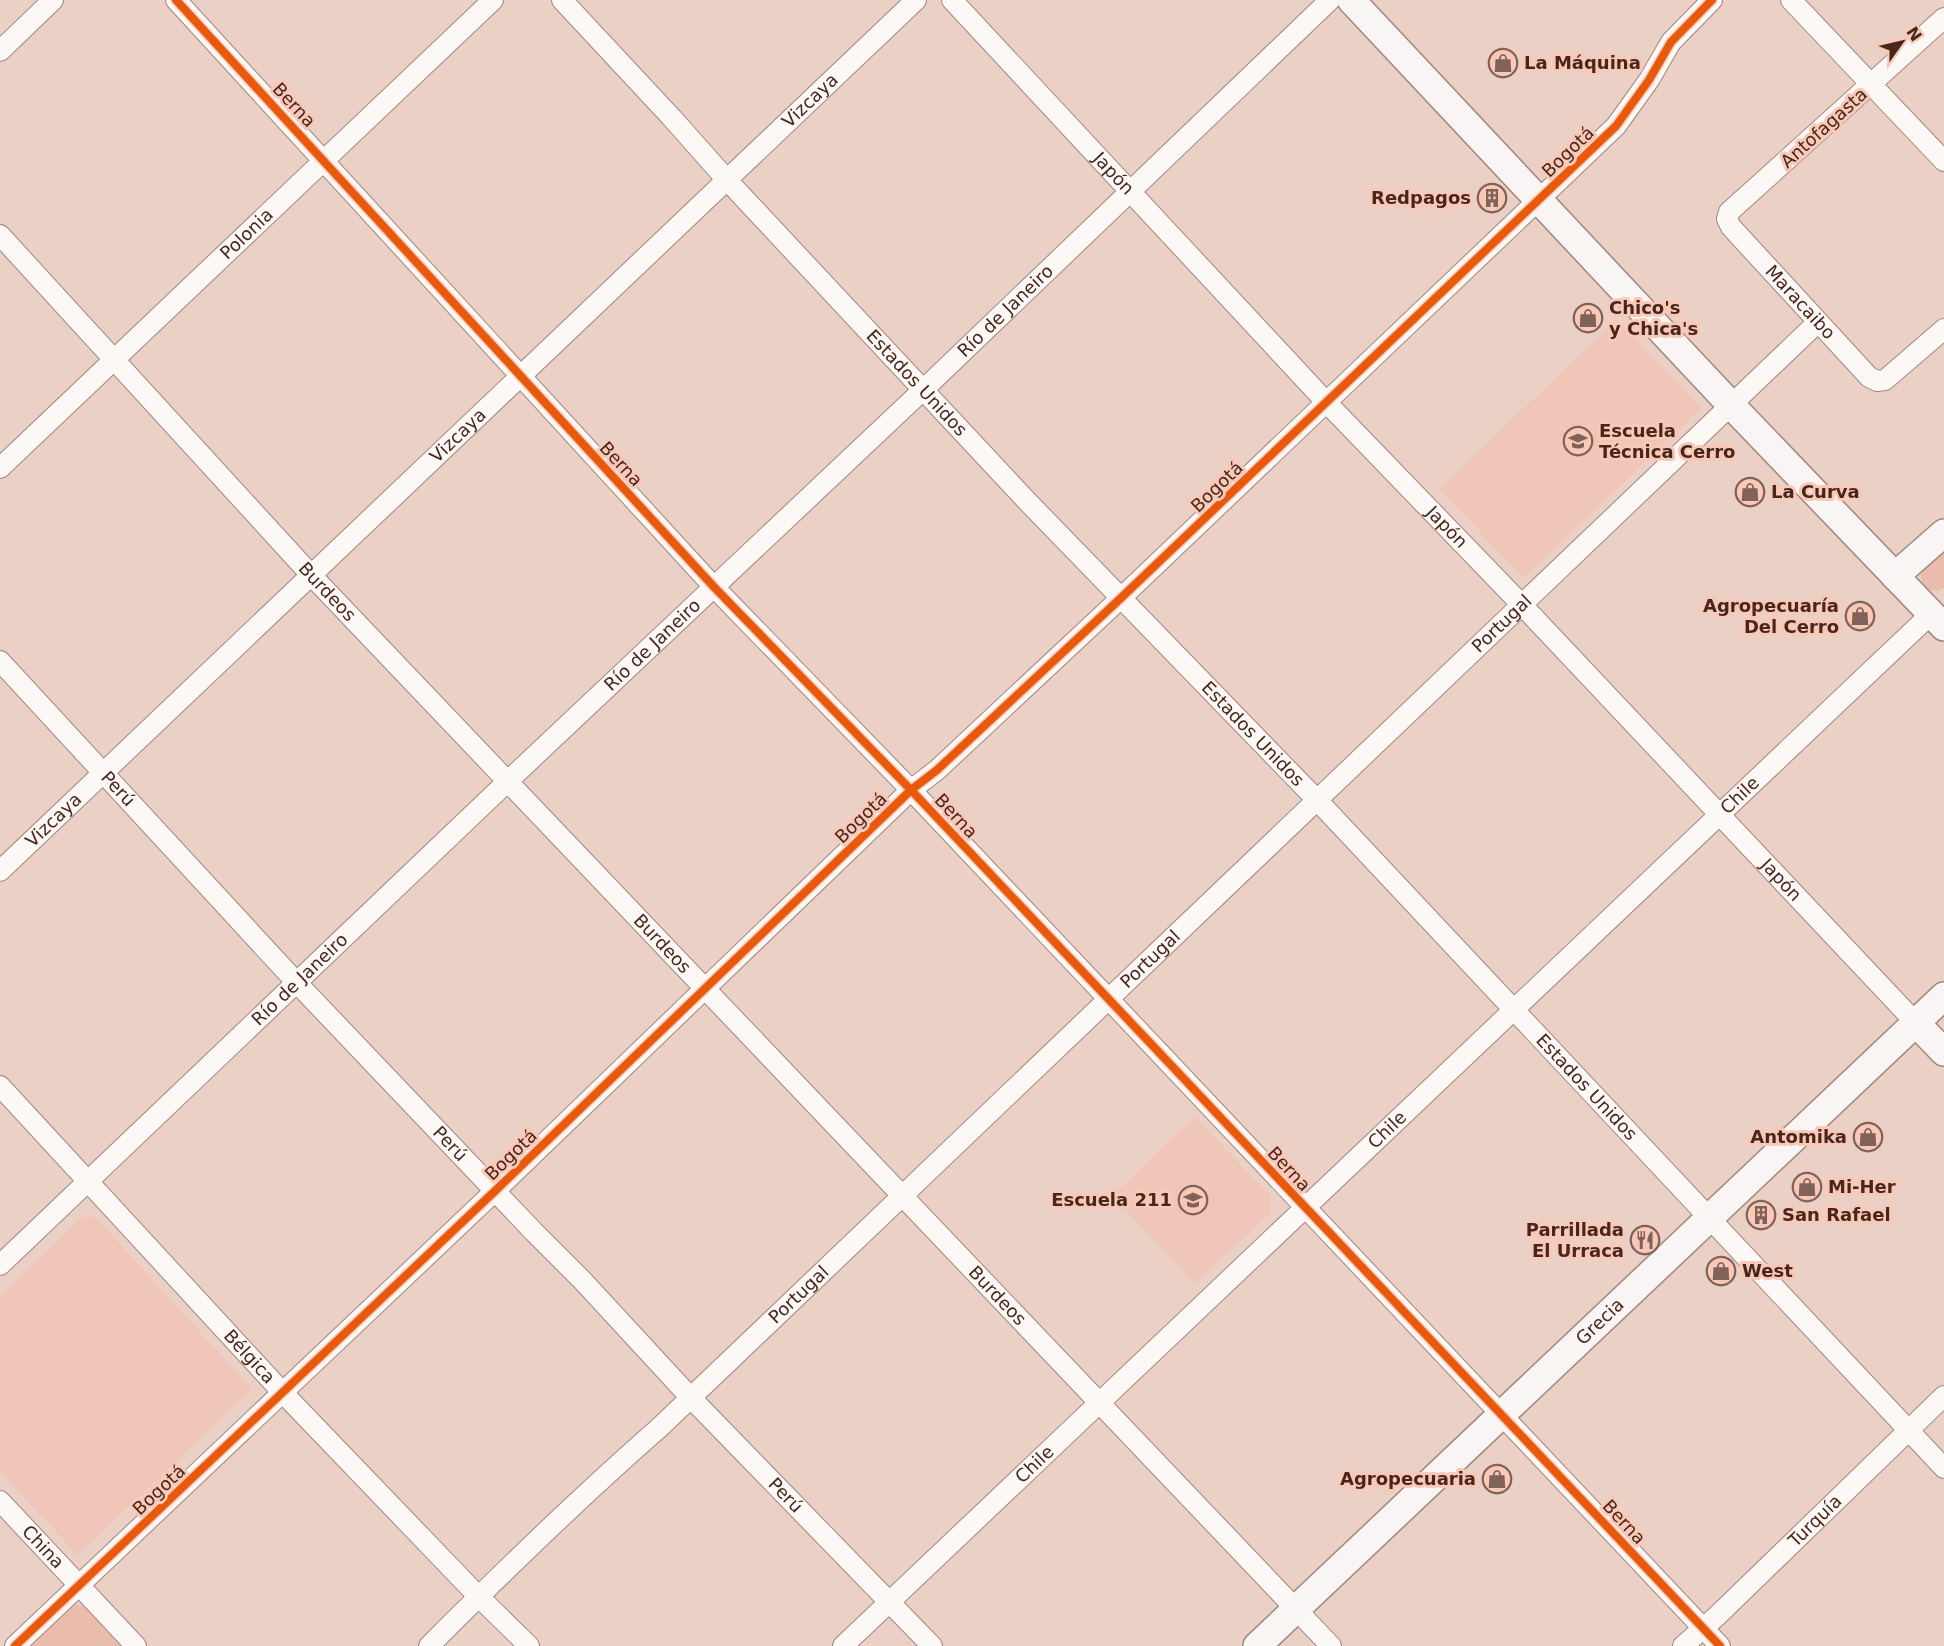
<svg xmlns="http://www.w3.org/2000/svg" width="1944" height="1646" font-family="'DejaVu Sans',sans-serif">
  <rect width="100%" height="100%" fill="#ebd0c6"/>
  <g fill="#f0c6b8">
    <path d="M 1617,319 L 1701,408 L 1524,578 L 1439,489 Z"/>
    <path d="M 1195,1117 L 1270,1196 L 1271,1212 L 1195,1284 L 1112,1196 Z"/>
    <path d="M 83,1217 L 95,1217 L 252,1389 L 78,1555 L 0,1472 L 0,1296 Z"/>
  </g>
  <g fill="#eabcac">
    <path d="M 1944,549 L 1944,588 L 1938,591 L 1929,590 C 1909,574 1931,560 1944,549 Z"/>
    <path d="M 74,1604 L 85,1606 L 123,1646 L 27,1646 L 68,1607 Z"/>
  </g>
  <g fill="none" stroke-linecap="round" stroke-linejoin="round">
    <g stroke="#a1877e" stroke-width="22">
      <g id="street">
        <path d="M 176,0 L 714,587 L 911,790 L 1720,1646"/>
        <path id="s1" d="M 562,0 L 672,118 L 727,180 L 1026,500 L 1317,800 L 1944,1468"/>
        <path id="s2" d="M 952,0 L 1327,403 L 1522,605 L 1916,1023"/>
        <path d="M 1791,0 L 1944,161"/>
        <path id="s3" d="M 1944,18 L 1729,212 L 1727,219 L 1731,227 L 1869,377 L 1877,381 L 1885,380 L 1944,329"/>
        <path d="M 0,51 L 53,0"/>
        <path id="s4" d="M 0,235 L 312,576 L 1331,1646"/>
        <path id="s5" d="M 0,468 L 493,0"/>
        <path id="s6" d="M 0,661 L 297,983 L 534,1232 L 582,1280 L 690,1397 L 932,1646"/>
        <path id="s7" d="M 0,871 L 916,0"/>
        <path id="s8" d="M 0,1086 L 283,1393 L 478,1596 L 529,1646"/>
        <path id="s9" d="M 0,1265 L 508,781 L 924,389 L 1330,0"/>
        <path id="s10" d="M 0,1501 L 136,1646"/>
        <path d="M 15,1646 L 495,1191 L 911,790 L 937,770 L 1122,597 L 1616,126 L 1649,80 L 1671,42 L 1712,0"/>
        <path id="s11" d="M 429,1646 C 504,1571 580,1497 659,1428 L 1818,322"/>
        <path id="s12" d="M 843,1646 L 1931,614"/>
        <path id="s13" d="M 1683,1646 L 1717,1616 L 1944,1396"/>
      </g>
    </g>
    <g stroke="#a1877e" stroke-width="30">
      <g id="secondary">
        <path d="M 1351,0 L 1731,405 L 1944,627"/>
        <path d="M 1895,576 L 1944,533"/>
        <path d="M 1916,1023 L 1944,1052"/>
        <path id="s14" d="M 1257,1646 L 1944,996"/>
      </g>
    </g>
    <use href="#street" stroke="#fcf8f6" stroke-width="20"/>
    <use href="#secondary" stroke="#f8f5f4" stroke-width="27"/>
    <g stroke="#fac8b7" stroke-width="11">
      <g id="cycleway">
        <path d="M 176,0 L 714,587 L 911,790 L 1720,1646"/>
        <path d="M 15,1646 L 495,1191 L 911,790 L 937,770 L 1122,597 L 1616,126 L 1649,80 L 1671,42 L 1712,0"/>
      </g>
    </g>
    <use href="#cycleway" stroke="#e8590c" stroke-width="8"/>
  </g>
  <defs>
    <g id="shop-ring" transform="scale(1.5)"><circle r="9.5" fill="#fac8b7" stroke="#806258" stroke-width="1.5"/><path d="M-5-2.5h2.3a2.7 3.5 0 0 1 5.4 0H5L5.5 6h-11ZM-1.5-2.5h3a1.5 2.3 0 0 0-3 0Z" fill="#806258"/></g>
    <g id="building-ring" transform="scale(1.5)"><circle r="9.5" fill="#fac8b7" stroke="#806258" stroke-width="1.5"/><path d="M-4-6H4V6H1V3H-1V6H-4ZM-2.5-4.3h1.7v1.8h-1.7ZM.8-4.3h1.7v1.8H.8ZM-2.5-1h1.7V.8h-1.7ZM.8-1h1.7V.8H.8Z" fill="#806258"/></g>
    <g id="school-ring" transform="scale(1.5)"><circle r="9.5" fill="#fac8b7" stroke="#806258" stroke-width="1.5"/><path d="M0-5L7-2L0 1L-7-2ZM-4 1L0 2.5L4 1V4Q0 6-4 4Z" fill="#806258"/></g>
    <g id="restaurant-ring" transform="scale(1.5)"><circle r="9.5" fill="#fac8b7" stroke="#806258" stroke-width="1.5"/><path d="M-5-6h1v4h1v-4h1v4h1v-4h1v5L-1.5 .5V6h-2V.5L-5-1ZM5-6V6H3V1.5H1.5Q1.5-4 5-6Z" fill="#806258"/></g>
  </defs>
  <g fill-rule="evenodd">
    <use href="#shop-ring" x="1503" y="63"/>
    <use href="#building-ring" x="1492" y="198"/>
    <use href="#shop-ring" x="1588" y="318"/>
    <use href="#school-ring" x="1578" y="441"/>
    <use href="#shop-ring" x="1750" y="492"/>
    <use href="#shop-ring" x="1860" y="616"/>
    <use href="#shop-ring" x="1868" y="1137"/>
    <use href="#shop-ring" x="1807" y="1187"/>
    <use href="#school-ring" x="1193" y="1200"/>
    <use href="#building-ring" x="1761" y="1215"/>
    <use href="#restaurant-ring" x="1645" y="1240"/>
    <use href="#shop-ring" x="1721" y="1271"/>
    <use href="#shop-ring" x="1497" y="1479"/>
  </g>
  <g text-anchor="middle" stroke-width="6" stroke-linejoin="round" paint-order="stroke">
    <g font-size="18" font-weight="bold" fill="#47271d" stroke="#fac8b7" text-anchor="start">
      <text x="1524" y="69">La Máquina</text>
      <text x="1471" y="204" text-anchor="end">Redpagos</text>
      <text x="1609" y="314">Chico's<tspan x="1609" dy="21">y Chica's</tspan></text>
      <text x="1599" y="437">Escuela<tspan x="1599" dy="21">Técnica Cerro</tspan></text>
      <text x="1771" y="498">La Curva</text>
      <text x="1839" y="612" text-anchor="end">Agropecuaría<tspan x="1839" dy="21">Del Cerro</tspan></text>
      <text x="1847" y="1143" text-anchor="end">Antomika</text>
      <text x="1828" y="1193">Mi-Her</text>
      <text x="1172" y="1206" text-anchor="end">Escuela 211</text>
      <text x="1782" y="1221">San Rafael</text>
      <text x="1624" y="1236" text-anchor="end">Parrillada<tspan x="1624" dy="21">El Urraca</tspan></text>
      <text x="1742" y="1277">West</text>
      <text x="1476" y="1485" text-anchor="end">Agropecuaria</text>
    </g>
    <g font-size="18" fill="#47271d" stroke="#fac8b7">
      <text dy="6" stroke="none"><textPath href="#s7" startOffset="1118">Vizcaya</textPath></text>
      <text transform="translate(294 105) rotate(47)" y="6">Berna</text>
      <text transform="translate(1824 128) rotate(-42)" y="6">Antofagasta</text>
      <text transform="translate(1568 152) rotate(-44)" y="6">Bogotá</text>
      <text dy="6" stroke="none"><textPath href="#s2" startOffset="237">Japón</textPath></text>
      <text dy="6" stroke="none"><textPath href="#s5" startOffset="340">Polonia</textPath></text>
      <text dy="6" stroke="none"><textPath href="#s3" startOffset="408">Maracaibo</textPath></text>
      <text dy="6" stroke="none"><textPath href="#s9" startOffset="1386">Río de Janeiro</textPath></text>
      <text dy="6" stroke="none"><textPath href="#s1" startOffset="522">Estados Unidos</textPath></text>
      <text dy="6" stroke="none"><textPath href="#s7" startOffset="632">Vizcaya</textPath></text>
      <text transform="translate(621 464) rotate(47)" y="6">Berna</text>
      <text transform="translate(1217 487) rotate(-44)" y="6">Bogotá</text>
      <text dy="6" stroke="none"><textPath href="#s2" startOffset="723">Japón</textPath></text>
      <text dy="6" stroke="none"><textPath href="#s4" startOffset="484">Burdeos</textPath></text>
      <text dy="6" stroke="none"><textPath href="#s11" startOffset="1482">Portugal</textPath></text>
      <text dy="6" stroke="none"><textPath href="#s9" startOffset="900">Río de Janeiro</textPath></text>
      <text dy="6" stroke="none"><textPath href="#s1" startOffset="1008">Estados Unidos</textPath></text>
      <text dy="6" stroke="none"><textPath href="#s6" startOffset="174">Perú</textPath></text>
      <text dy="6" stroke="none"><textPath href="#s12" startOffset="1236">Chile</textPath></text>
      <text transform="translate(956 816) rotate(47)" y="6">Berna</text>
      <text transform="translate(861 818) rotate(-44)" y="6">Bogotá</text>
      <text dy="6" stroke="none"><textPath href="#s7" startOffset="74">Vizcaya</textPath></text>
      <text dy="6" stroke="none"><textPath href="#s2" startOffset="1209">Japón</textPath></text>
      <text dy="6" stroke="none"><textPath href="#s4" startOffset="970">Burdeos</textPath></text>
      <text dy="6" stroke="none"><textPath href="#s11" startOffset="996">Portugal</textPath></text>
      <text dy="6" stroke="none"><textPath href="#s9" startOffset="414">Río de Janeiro</textPath></text>
      <text dy="6" stroke="none"><textPath href="#s1" startOffset="1494">Estados Unidos</textPath></text>
      <text dy="6" stroke="none"><textPath href="#s12" startOffset="750">Chile</textPath></text>
      <text dy="6" stroke="none"><textPath href="#s6" startOffset="660">Perú</textPath></text>
      <text transform="translate(511 1155) rotate(-44)" y="6">Bogotá</text>
      <text transform="translate(1289 1169) rotate(47)" y="6">Berna</text>
      <text dy="6" stroke="none"><textPath href="#s11" startOffset="510">Portugal</textPath></text>
      <text dy="6" stroke="none"><textPath href="#s4" startOffset="1456">Burdeos</textPath></text>
      <text dy="6" stroke="none"><textPath href="#s14" startOffset="472">Grecia</textPath></text>
      <text dy="6" stroke="none"><textPath href="#s8" startOffset="368">Bélgica</textPath></text>
      <text dy="6" stroke="none"><textPath href="#s12" startOffset="264">Chile</textPath></text>
      <text transform="translate(159 1490) rotate(-43)" y="6">Bogotá</text>
      <text dy="6" stroke="none"><textPath href="#s6" startOffset="1146">Perú</textPath></text>
      <text dy="6" stroke="none"><textPath href="#s13" startOffset="182">Turquía</textPath></text>
      <text transform="translate(1624 1522) rotate(47)" y="6">Berna</text>
      <text dy="6" stroke="none"><textPath href="#s10" startOffset="63">China</textPath></text>
    </g>
  </g>
  <g transform="translate(1902 42) rotate(56)" stroke="#fac8b7" stroke-width="4.5" paint-order="stroke">
  <path d="M0-4.5L10 22L0 15L-10 22Z" fill="#47271d"/>
  <text y="-9" font-size="16" font-weight="bold" text-anchor="middle" fill="#47271d">N</text>
  </g>
</svg>
